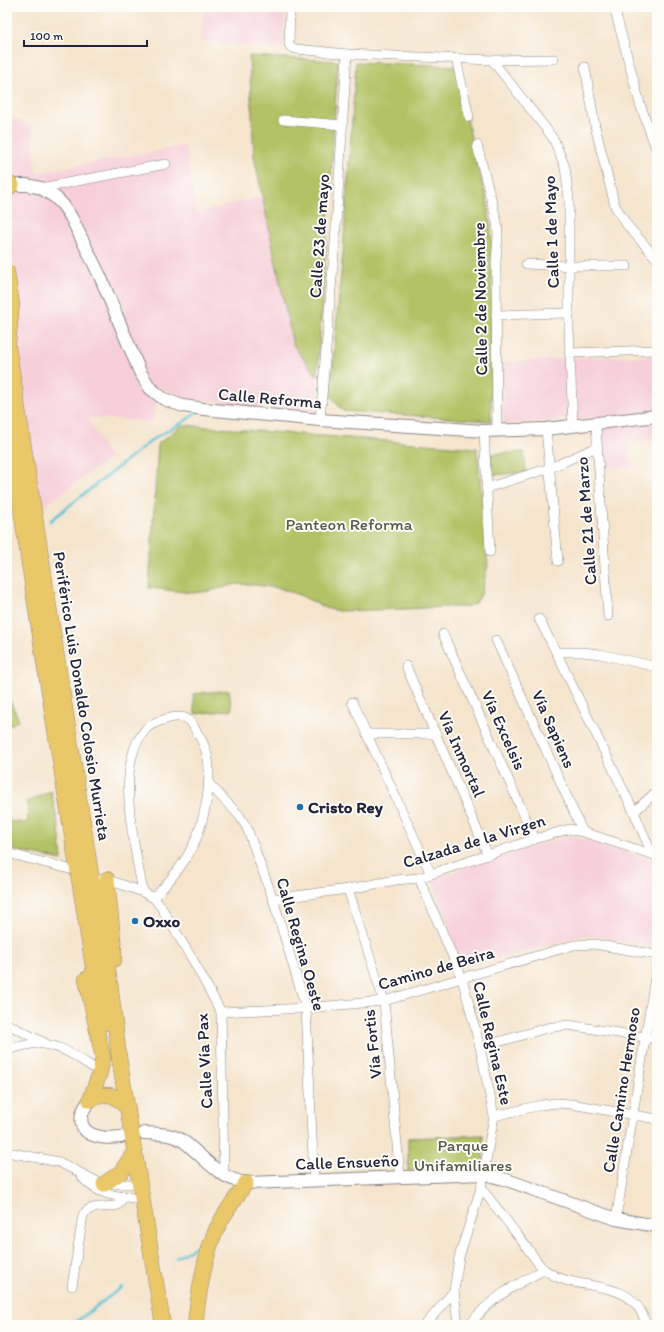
<svg xmlns="http://www.w3.org/2000/svg" width="664" height="1332" font-family="Itim,sans-serif">
  <rect width="100%" height="100%" fill="#fdfcf7"/>
  <filter id="ink" filterUnits="userSpaceOnUse"><feTurbulence type="fractalNoise" baseFrequency=".025" numOctaves="2"/><feDisplacementMap in="SourceGraphic" scale="8" xChannelSelector="R" yChannelSelector="G"/><feConvolveMatrix kernelMatrix="1 2 1 2 8 2 1 2 1" color-interpolation-filters="sRGB"/></filter>
  <filter id="wash" filterUnits="userSpaceOnUse"><feTurbulence type="fractalNoise" baseFrequency=".012" numOctaves="4" result="noise"/><feDisplacementMap in="SourceGraphic" scale="16" xChannelSelector="R" yChannelSelector="G"/><feGaussianBlur stdDeviation="0.9" result="paint"/><feColorMatrix in="noise" values="0 0 0 0 0 0 0 0 0 0 0 0 0 0 0 0 0 1.4 0 .05"/><feComposite in="paint" operator="in"/></filter>
  <g filter="url(#wash)">
    <rect width="100%" height="100%" fill="#f5e5cd"/>
    <g fill="#f6cfd9">
      <path d="M 204,7 L 285,7 L 283,49 L 201,41 Z"/>
      <path d="M 7,116 L 32,126 L 36,173 L 185,146 L 197,213 L 263,196 L 293,345 L 317,376 L 315,414 L 180,397 L 160,387 L 153,421 L 87,418 L 110,458 L 40,509 L 12,349 L 18,296 L 7,229 Z"/>
      <path d="M 657,356 L 657,440 L 628,441 L 634,468 L 603,467 L 594,418 L 503,424 L 503,363 L 576,358 Z"/>
      <path d="M 568,835 L 657,861 L 657,923 L 653,947 L 587,935 L 463,967 L 432,879 Z"/>
    </g>
    <g fill="#b3c265" stroke="#6a7250">
      <path d="M 249,56 L 338,61 L 328,223 L 317,376 L 293,345 L 254,156 Z"/>
      <path d="M 356,62 L 455,66 L 476,160 L 488,204 L 492,243 L 491,421 L 343,411 L 330,395 L 343,252 Z"/>
      <path d="M 182,425 L 477,448 L 488,565 L 481,595 L 476,603 L 466,607 L 442,607 L 404,609 L 339,611 L 325,608 L 302,596 L 279,588 L 255,585 L 237,584 L 210,591 L 193,593 L 149,588 L 158,444 Z"/>
      <path d="M 524,452 L 526,472 L 492,475 L 490,454 Z"/>
      <path d="M 229,690 L 232,710 L 195,714 L 193,694 Z"/>
      <path d="M 7,694 L 19,720 L 7,727 Z"/>
      <path d="M 51,791 L 59,828 L 62,860 L 7,849 L 7,821 L 27,823 L 28,812 L 27,802 Z"/>
      <path d="M 483,1135 L 484,1174 L 408,1177 L 408,1138 Z"/>
    </g>
    <g fill="none" stroke-linecap="round" stroke-linejoin="round">
      <g stroke="#5ac2d7" stroke-width="2.5">
        <path d="M 50,521 L 156,437 L 185,421 L 197,412"/>
        <path d="M 176,1258 L 205,1241"/>
        <path d="M 72,1325 L 122,1287"/>
      </g>
    </g>
  </g>
  <g filter="url(#ink)">
    <g fill="none" stroke-linecap="round" stroke-linejoin="round">
      <g stroke="#8c8484" stroke-width="10">
        <g id="minor">
          <path d="M 290,7 L 289,44 L 291,47 L 296,49 L 347,54 L 492,60 L 554,59"/>
          <path d="M 614,7 L 640,104 L 657,151"/>
          <path d="M 456,58 L 469,117"/>
          <path d="M 492,60 L 547,130 L 554,140 L 565,167 L 569,199 L 569,329 L 573,427"/>
          <path d="M 585,67 L 595,126 L 615,206 L 627,225 L 657,259"/>
          <path d="M 283,120 L 342,125"/>
          <path d="M 477,145 L 497,222 L 498,235 L 496,262 L 497,431"/>
          <path d="M 41,188 L 166,164"/>
          <path d="M 526,264 L 569,266 L 627,266"/>
          <path d="M 496,315 L 569,313"/>
          <path d="M 569,353 L 657,350"/>
          <path d="M 320,420 L 335,242 L 347,54"/>
          <path d="M 596,424 L 608,616"/>
          <path d="M 546,429 L 558,561"/>
          <path d="M 484,431 L 490,552"/>
          <path d="M 486,488 L 550,468 L 597,447"/>
          <path d="M 539,619 L 556,652 L 634,812 L 652,854"/>
          <path d="M 443,634 L 535,839"/>
          <path d="M 496,640 L 583,832"/>
          <path d="M 556,652 L 582,652 L 600,654 L 657,667"/>
          <path d="M 406,666 L 488,855"/>
          <path d="M 352,702 L 431,874"/>
          <path d="M 367,734 L 436,734"/>
          <path d="M 208,783 L 239,815 L 247,828 L 273,899 L 306,1008 L 314,1180"/>
          <path d="M 634,812 L 657,791"/>
          <path d="M 7,853 L 81,872"/>
          <path d="M 103,878 L 143,892 L 154,898 L 161,907 L 194,962 L 221,1012 L 224,1176"/>
          <path d="M 419,878 L 462,978 L 480,1047 L 494,1116 L 481,1188 L 459,1257 L 454,1291 L 425,1325"/>
          <path d="M 348,889 L 384,1001 L 400,1177"/>
          <path d="M 143,892 C 136,853 121,791 133,753 C 135,745 140,736 146,729 C 152,722 179,713 187,719 C 192,722 194,727 196,731 C 202,739 206,749 208,759 C 212,786 203,830 189,853 C 180,870 166,884 154,898"/>
          <path d="M 273,899 L 348,889 L 396,880 L 419,878 L 535,839 L 569,829 L 583,832 L 657,856"/>
          <path d="M 221,1012 L 306,1008 L 384,1001 L 574,945 L 594,944 L 657,955"/>
          <path d="M 7,1024 L 45,1043"/>
          <path d="M 480,1047 L 547,1028 L 568,1025 L 657,1039"/>
          <path d="M 7,1050 C 15,1048 23,1045 32,1044 C 58,1041 79,1059 100,1072"/>
          <path d="M 494,1116 L 541,1105 L 556,1103 L 571,1104 L 657,1119"/>
          <path d="M 7,1152 L 59,1162 L 100,1183 L 108,1184 L 141,1184"/>
          <path d="M 81,1176 C 98,1197 118,1196 143,1199"/>
          <path d="M 481,1188 C 497,1208 512,1228 528,1249 C 533,1255 538,1265 545,1270 C 577,1295 633,1273 646,1325"/>
          <path d="M 616,1219 L 657,965"/>
          <path d="M 72,1286 L 83,1215 C 90,1203 107,1209 118,1205 L 124,1196"/>
          <path d="M 454,1291 L 458,1325"/>
          <path d="M 470,1325 C 488,1299 517,1284 544,1270"/>
        </g>
      </g>
      <g stroke="#8c8484" stroke-width="14">
        <g id="tertiary">
          <path d="M 7,185 L 27,185 L 41,188 L 55,197 L 63,205 L 71,217 L 100,276 L 140,372 L 150,388 L 164,399 L 183,406 L 204,409 L 320,420 L 484,431 L 546,429 L 657,416"/>
          <path d="M 90,1100 C 77,1116 77,1133 101,1137 C 107,1139 114,1137 121,1137"/>
          <path d="M 144,1133 C 155,1134 165,1133 175,1137 C 183,1139 189,1146 195,1151 C 212,1166 223,1179 246,1183 L 484,1174 L 504,1179 L 616,1219 L 657,1226"/>
        </g>
      </g>
      <g stroke="#8c8484" stroke-width="16">
        <g id="primary">
          <path d="M 7,189 L 12,185"/>
          <path d="M 7,272 L 12,304 L 8,343"/>
          <path d="M 7,340 L 91,874 L 110,982 L 119,1057 L 163,1325"/>
          <path d="M 7,417 L 41,642 L 96,985 L 108,1023"/>
          <path d="M 107,879 L 114,948 L 114,959"/>
          <path d="M 86,979 L 103,1058 L 100,1072 L 90,1100"/>
          <path d="M 90,1100 C 109,1091 115,1094 128,1109"/>
          <path d="M 104,1184 L 121,1172 L 135,1151"/>
          <path d="M 195,1325 C 198,1297 205,1253 217,1228 C 225,1212 236,1198 246,1183"/>
        </g>
      </g>
      <use href="#minor" stroke="#fff" stroke-width="9"/>
      <use href="#tertiary" stroke="#fff" stroke-width="12"/>
      <use href="#primary" stroke="#eac769" stroke-width="15"/>
    </g>
  </g>
  <g fill="#1f6fb2" stroke="#fdfcf7" stroke-width="1.5">
    <circle cx="300" cy="807" r="4"/>
    <circle cx="135" cy="921" r="4"/>
  </g>
  <g text-anchor="middle" stroke-width="4" stroke-linejoin="round" paint-order="stroke">
    <g font-size="17" fill="#22223b" stroke="#fdfcf7">
      <text transform="translate(551 232) rotate(-92)" y="6">Calle 1 de Mayo</text>
      <text transform="translate(319 236) rotate(-86)" y="6">Calle 23 de mayo</text>
      <text transform="translate(480 299) rotate(-91)" y="6">Calle 2 de Noviembre</text>
      <text transform="translate(270 398) rotate(5)" y="6">Calle Reforma</text>
      <text transform="translate(586 521) rotate(-94)" y="6">Calle 21 de Marzo</text>
      <text transform="translate(82 696) rotate(81)" y="6">Periférico Luis Donaldo Colosio Murrieta</text>
      <text transform="translate(554 729) rotate(66)" y="6">Vía Sapiens</text>
      <text transform="translate(504 730) rotate(66)" y="6">Vía Excelsis</text>
      <text transform="translate(462 754) rotate(66)" y="6">Vía Inmortal</text>
      <text transform="translate(474 841) rotate(-17)" y="6">Calzada de la Virgen</text>
      <text transform="translate(301 944) rotate(74)" y="6">Calle Regina Oeste</text>
      <text transform="translate(436 968) rotate(-16)" y="6">Camino de Beira</text>
      <text transform="translate(493 1043) rotate(77)" y="6">Calle Regina Este</text>
      <text transform="translate(372 1044) rotate(-96)" y="6">Vía Fortis</text>
      <text transform="translate(204 1061) rotate(-93)" y="6">Calle Vía Pax</text>
      <text transform="translate(621 1090) rotate(-81)" y="6">Calle Camino Hermoso</text>
      <text transform="translate(347 1162) rotate(-2)" y="6">Calle Ensueño</text>
    </g>
    <g font-size="17" fill="#555a4a" stroke="#fdfcf7">
      <text x="349" y="530">Panteon Reforma</text>
      <text x="463" y="1151">Parque<tspan x="463" dy="20">Unifamiliares</tspan></text>
    </g>
    <g font-size="17" font-weight="bold" fill="#22223b" stroke="#fdfcf7" text-anchor="start">
      <text x="308" y="813">Cristo Rey</text>
      <text x="143" y="927">Oxxo</text>
    </g>
  </g>
  <rect width="664" height="1332" fill="none" stroke="#fdfcf7" stroke-width="24"/>
  <path d="M24 40v6h123v-6" fill="none" stroke="#22223b" stroke-width="2"/>
  <text x="30" y="40" font-size="12" fill="#22223b" stroke="#fdfcf7" stroke-width="3" paint-order="stroke">100 m</text>
</svg>
